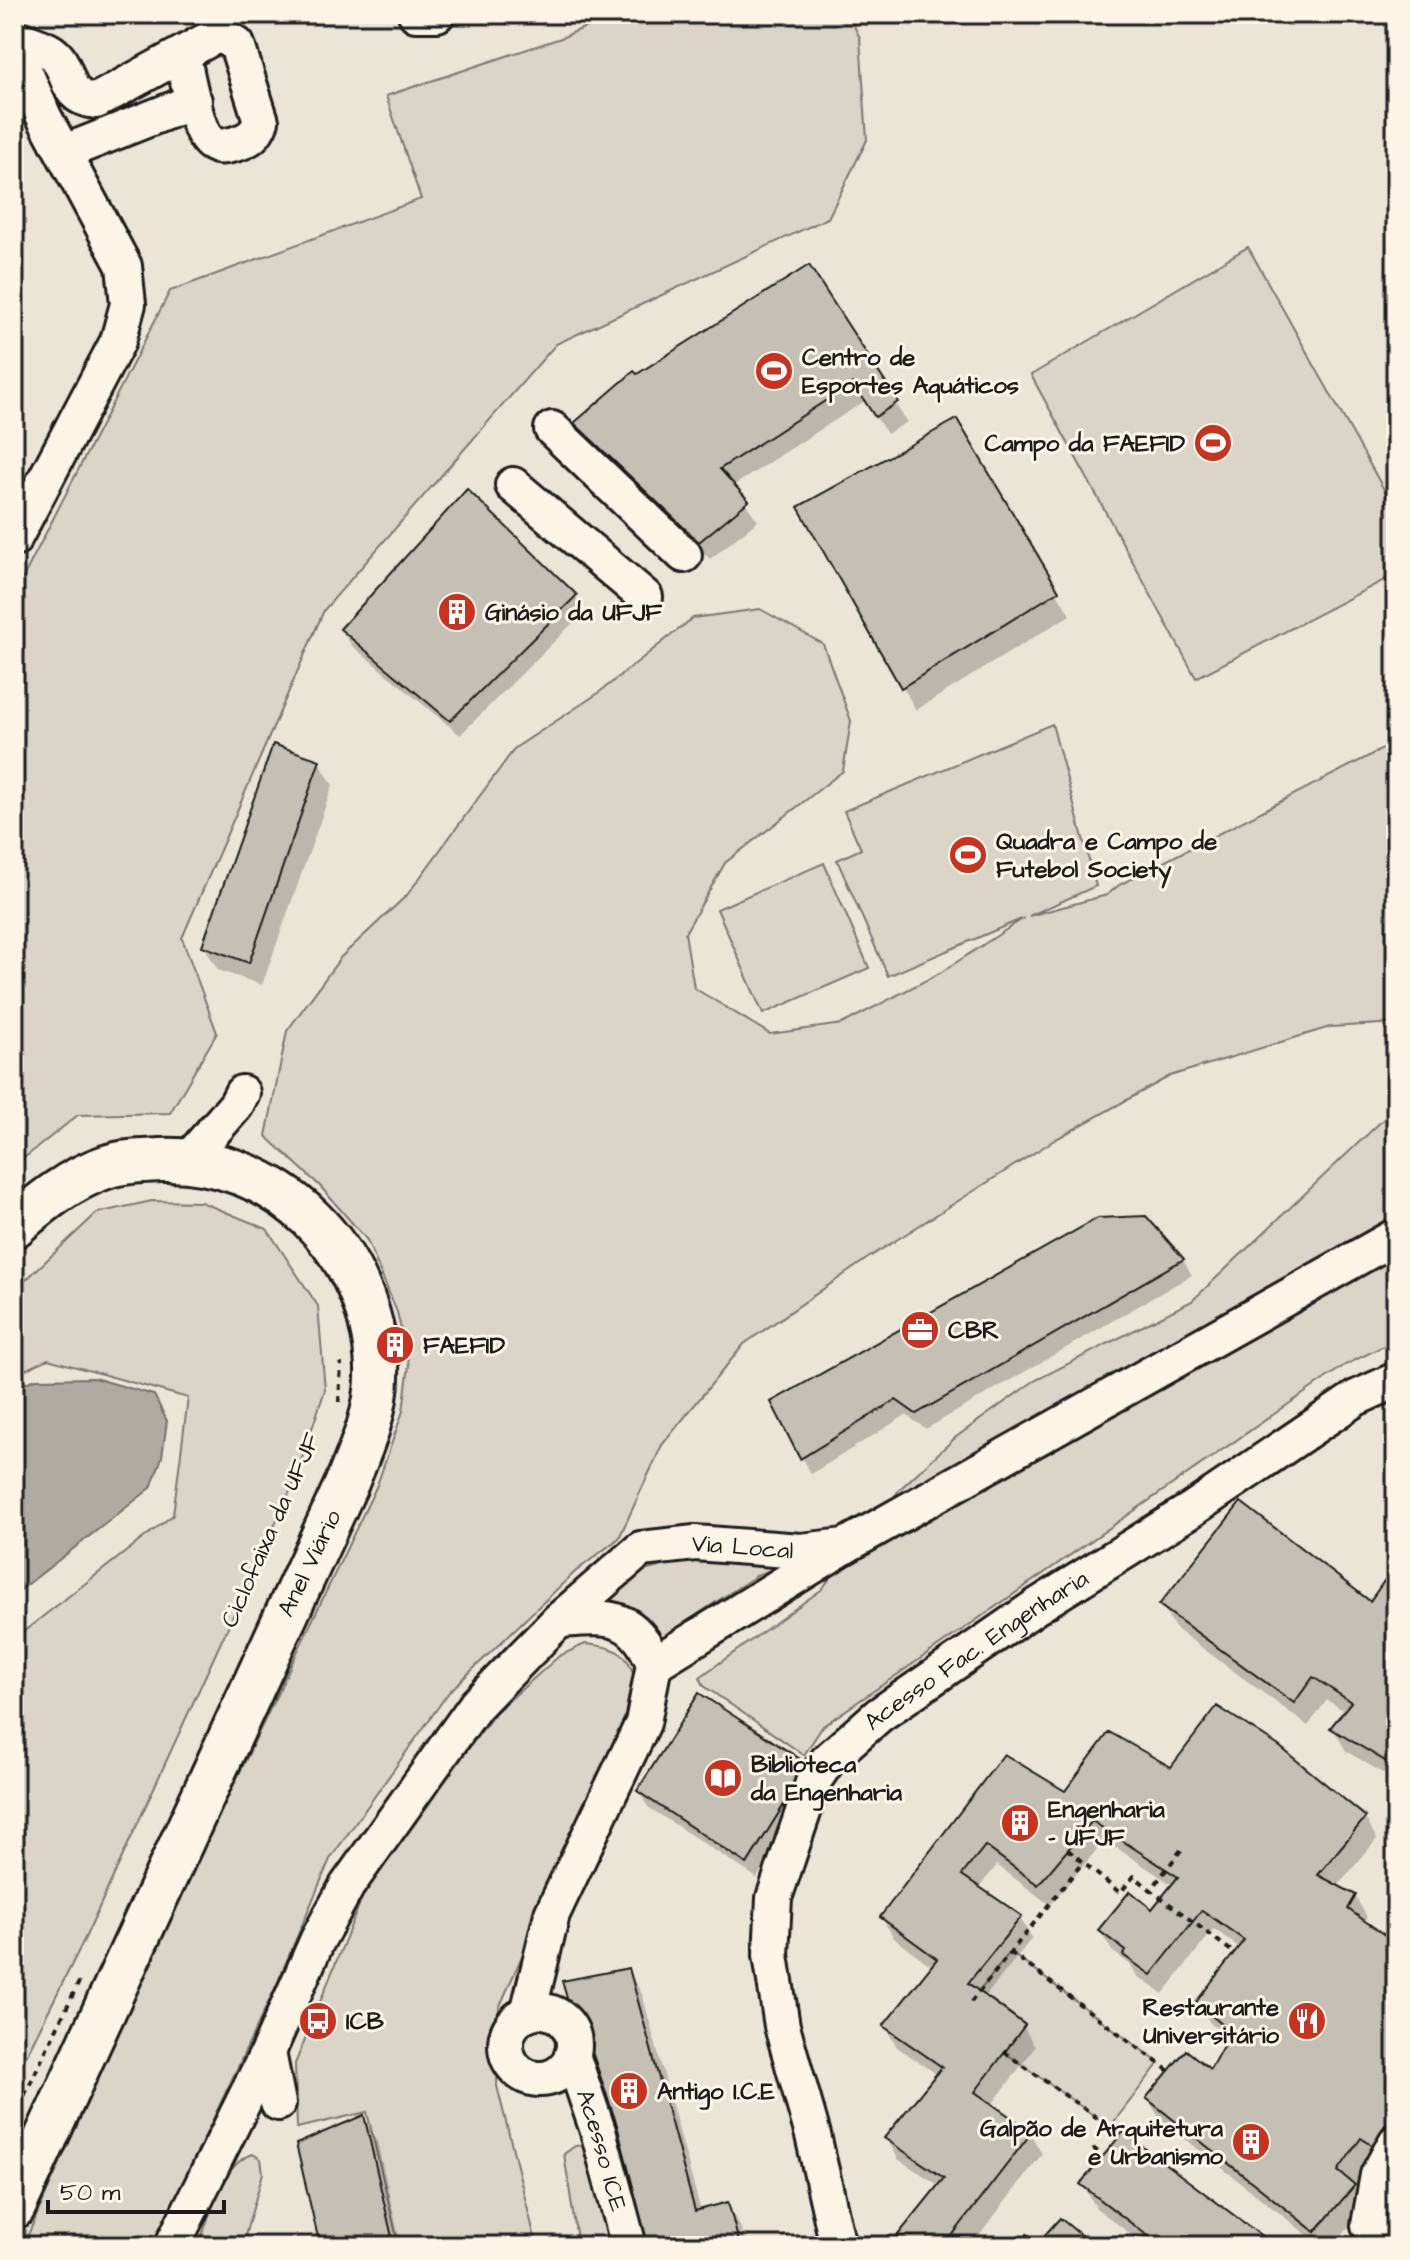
<svg xmlns="http://www.w3.org/2000/svg" width="1410" height="2260" font-family="'Architects Daughter',sans-serif">
  <rect width="100%" height="100%" fill="#fcf5e5"/>
  <filter id="ink" filterUnits="userSpaceOnUse"><feTurbulence type="fractalNoise" baseFrequency=".0125" numOctaves="2"/><feDisplacementMap in="SourceGraphic" scale="16" xChannelSelector="R" yChannelSelector="G"/><feConvolveMatrix kernelMatrix="1 2 1 2 8 2 1 2 1" color-interpolation-filters="sRGB"/></filter>
  <g filter="url(#ink)">
    <rect fill="#ebe5d6" x="14" y="14" width="1382" height="2232"/>
    <g fill="#dbd5c8" stroke="#7c7872" stroke-width="2">
      <path d="M 615,14 L 848,14 L 860,38 L 867,140 L 828,218 L 556,344 L 324,610 L 182,938 L 217,1033 L 170,1113 L 78,1115 L 14,1166 L 14,595 L 170,291 L 421,199 L 386,96 L 561,38 Z"/>
      <path d="M 1248,247 L 1396,511 L 1396,574 L 1196,678 L 1031,375 Z"/>
      <path d="M 760,609 L 823,644 L 851,721 L 843,771 L 725,863 L 685,933 L 694,988 L 770,1034 L 842,1024 L 940,973 L 1024,918 L 888,976 L 837,860 L 861,849 L 844,811 L 1052,724 L 1096,886 L 1029,916 L 1107,895 L 1119,885 L 1396,742 L 1396,1023 L 1330,1027 L 1170,1076 L 1056,1139 L 868,1258 L 744,1344 L 662,1445 L 619,1538 L 575,1572 L 449,1692 L 330,1859 L 277,1984 L 153,2246 L 23,2246 L 155,1950 L 377,1485 L 403,1411 L 409,1365 L 397,1312 L 367,1240 L 320,1186 L 266,1136 L 287,1031 L 341,957 L 407,895 L 515,748 L 597,694 L 693,618 Z"/>
      <path d="M 824,863 L 869,968 L 763,1014 L 717,909 Z"/>
      <path d="M 1396,1100 L 1396,1340 L 1345,1365 L 823,1726 L 804,1755 L 704,1686 L 700,1677 L 821,1590 L 900,1489 L 956,1437 L 1034,1381 L 1192,1301 L 1390,1113 Z"/>
      <path d="M 152,1201 L 201,1202 L 267,1229 L 318,1306 L 325,1390 L 293,1485 L 86,1936 L 14,2080 L 14,1639 L 173,1515 L 188,1398 L 48,1359 L 14,1375 L 14,1291 L 97,1213 Z"/>
      <path d="M 698,1557 L 786,1566 L 759,1574 L 658,1640 L 631,1609 L 606,1598 L 644,1571 Z"/>
      <path d="M 585,1644 C 625,1647 633,1658 637,1697 L 499,2008 L 497,2086 L 537,2246 L 399,2246 L 367,2112 L 297,2128 L 295,2064 L 368,1883 L 496,1712 L 559,1656 Z"/>
      <path d="M 1010,1952 L 1159,2063 L 1110,2127 L 1004,2052 L 1024,2024 L 992,2000 L 971,2002 Z"/>
      <path d="M 586,2145 L 618,2246 L 578,2246 L 564,2154 L 575,2146 Z"/>
      <path d="M 253,2154 L 261,2159 L 263,2173 L 242,2246 L 198,2246 C 210,2217 221,2163 253,2154 Z"/>
    </g>
    <path fill="#b0aba1" stroke="#75726c" stroke-width="2" d="M 94,1378 L 154,1395 L 167,1421 L 162,1457 L 151,1488 L 14,1595 L 14,1387 L 36,1379 Z"/>
    <g fill="#0003">
      <path d="M 808,268 L 907,422 L 887,434 L 865,401 L 733,486 L 758,521 L 710,559 L 588,442 L 577,423 L 637,377 Z"/>
      <path d="M 956,421 L 1070,615 L 916,710 L 801,508 Z"/>
      <path d="M 575,596 L 584,612 L 460,735 L 351,645 L 342,630 Z"/>
      <path d="M 319,762 L 333,785 L 262,985 L 218,970 L 204,946 Z"/>
      <path d="M 1145,1218 L 1183,1260 L 1192,1275 L 926,1429 L 906,1415 L 811,1474 L 774,1403 Z"/>
      <path d="M 1396,1567 L 1396,1781 L 1346,1751 L 1333,1728 L 1346,1712 L 1327,1700 L 1308,1726 L 1175,1628 L 1162,1605 L 1370,1604 Z"/>
      <path d="M 1004,1757 L 1066,1794 L 1171,1770 L 1365,1818 L 1377,1839 L 1337,1887 L 1355,1896 L 1367,1917 L 1363,1923 L 1396,1945 L 1396,2147 L 1373,2158 L 1354,2186 L 1366,2207 L 1332,2246 L 1321,2246 L 1160,2119 L 1148,2099 L 1211,2072 L 1229,2039 L 1210,2023 L 1198,2003 L 1240,1948 L 1214,1929 L 1163,1994 L 1137,1976 L 1131,1965 L 1112,1951 L 1100,1931 L 1152,1912 L 1174,1886 L 1105,1840 L 1050,1905 L 997,1865 L 978,1889 L 1020,1918 L 1032,1938 L 985,1997 L 1023,2026 L 1035,2047 L 991,2106 L 1030,2133 L 1042,2154 L 971,2246 L 892,2246 L 940,2186 L 898,2159 L 887,2138 L 938,2075 L 897,2047 L 885,2026 L 933,1967 L 894,1938 L 882,1918 Z"/>
      <path d="M 801,1763 L 810,1779 L 793,1819 L 757,1878 L 648,1807 L 639,1792 Z"/>
      <path d="M 628,1970 L 642,1994 L 701,2212 L 727,2205 L 741,2228 L 745,2246 L 649,2246 L 619,2125 L 598,2064 L 580,2036 Z"/>
      <path d="M 364,2117 L 377,2141 L 401,2246 L 322,2246 Z"/>
      <path d="M 1083,2184 L 1271,2246 L 1146,2246 L 1096,2208 Z"/>
    </g>
    <g fill="#c4c0b3" stroke="#1c1c1c" stroke-width="2">
      <path d="M 809,265 L 898,402 L 875,417 L 853,383 L 720,469 L 749,501 L 699,542 L 574,423 L 634,371 L 637,374 Z"/>
      <path d="M 957,419 L 1059,591 L 901,688 L 798,507 Z"/>
      <path d="M 467,489 L 577,595 L 450,721 L 340,629 Z"/>
      <path d="M 273,744 L 320,760 L 249,963 L 202,946 Z"/>
      <path d="M 1146,1216 L 1184,1259 L 916,1414 L 896,1400 L 800,1459 L 771,1402 L 1098,1218 Z"/>
      <path d="M 1241,1502 L 1370,1601 L 1396,1564 L 1396,1745 L 1387,1762 L 1330,1728 L 1351,1702 L 1313,1677 L 1294,1703 L 1159,1605 Z"/>
      <path d="M 699,1693 L 803,1761 L 785,1803 L 747,1864 L 637,1791 Z"/>
      <path d="M 1217,1706 L 1279,1746 L 1366,1817 L 1318,1875 L 1356,1895 L 1348,1909 L 1396,1943 L 1396,2122 L 1385,2125 L 1372,2145 L 1361,2138 L 1338,2171 L 1355,2185 L 1315,2232 L 1146,2098 L 1186,2050 L 1210,2069 L 1231,2032 L 1196,2002 L 1244,1940 L 1202,1910 L 1151,1975 L 1123,1955 L 1126,1951 L 1098,1930 L 1130,1891 L 1152,1909 L 1178,1877 L 1092,1821 L 1038,1885 L 985,1846 L 962,1875 L 1022,1916 L 968,1983 L 1025,2025 L 975,2092 L 1032,2132 L 944,2246 L 889,2246 L 944,2178 L 884,2138 L 942,2067 L 883,2026 L 937,1959 L 880,1917 L 1004,1754 L 1065,1791 L 1109,1732 L 1171,1767 Z"/>
      <path d="M 629,1968 L 695,2211 L 728,2202 L 740,2246 L 648,2246 L 617,2125 L 591,2049 L 578,2036 L 562,1981 Z"/>
      <path d="M 364,2115 L 394,2246 L 320,2246 L 296,2144 Z"/>
      <path d="M 1123,2132 L 1275,2246 L 1161,2246 L 1080,2184 Z"/>
      <path d="M 1060,2218 L 1094,2246 L 1035,2246 Z"/>
    </g>
    <g fill="none" stroke-linecap="round" stroke-linejoin="round">
      <g stroke="#1c1c1c" stroke-width="40">
        <g id="minor">
          <path d="M 416,14 L 437,14"/>
          <path d="M 14,37 C 25,42 41,45 51,52 C 73,67 60,98 96,101 L 215,36 L 227,38 L 237,45 L 261,121 C 256,135 249,140 235,144 C 226,146 219,149 211,143 C 196,133 187,73 182,54"/>
          <path d="M 14,46 L 44,117 L 124,266 L 128,304 L 118,341 L 14,539"/>
          <path d="M 65,152 L 194,101"/>
          <path d="M 552,429 L 684,555"/>
          <path d="M 513,485 L 645,597"/>
          <path d="M 189,1159 L 236,1105 L 242,1093"/>
          <path d="M 559,1620 C 607,1617 634,1612 654,1664 L 845,1546 L 1396,1236"/>
          <circle cx="540" cy="2045" r="34"/>
          <path d="M 528,2013 L 552,1914 L 643,1723 L 654,1664"/>
          <path d="M 268,2052 L 278,2103"/>
          <path id="s1" d="M 572,2055 L 598,2131 L 629,2246"/>
          <path d="M 1369,2225 L 1378,2175 L 1396,2142"/>
          <path id="s2" d="M 172,2246 L 268,2052 L 317,1941 L 347,1886 L 476,1705 L 559,1620 L 641,1549 L 695,1543 L 801,1551 L 845,1546"/>
          <path id="s3" d="M 838,2246 L 813,2135 L 782,2026 L 771,1955 L 774,1898 L 814,1780 L 828,1760 L 879,1715 L 1037,1606 L 1191,1510 L 1356,1398 L 1396,1380"/>
        </g>
      </g>
      <g stroke="#1c1c1c" stroke-width="48">
        <path id="major" d="M 14,1226 C 42,1202 70,1179 106,1167 C 122,1161 143,1161 160,1160 C 278,1156 372,1251 377,1368 C 379,1408 361,1449 346,1485 L 14,2207"/>
      </g>
      <g stroke="#1c1c1c" stroke-width="4" stroke-dasharray="6 6" stroke-linecap="butt">
        <path d="M 339,1402 L 341,1363"/>
        <path d="M 1068,1850 L 1120,1893 L 1134,1876 L 1151,1890"/>
        <path d="M 1181,1850 L 1151,1890 L 1234,1953"/>
        <path d="M 1010,1952 L 1169,2071"/>
        <path d="M 971,2002 L 1083,1862"/>
        <path d="M 1004,2052 L 1110,2127"/>
        <path d="M 14,2117 L 79,1982"/>
        <path d="M 1093,2148 L 1103,2156"/>
        <path d="M 1026,2234 L 1038,2243"/>
      </g>
      <use href="#minor" stroke="#fcf5e5" stroke-width="34"/>
      <use href="#major" stroke="#fcf5e5" stroke-width="42"/>
    </g>
  </g>
  <defs>
    <g id="stadium-disc" transform="scale(2)"><circle r="9.5" fill="#c8321e" stroke="#fcf5e5"/><path d="M0-5a6.5 5 0 1 0 0 10a6.5 5 0 1 0 0-10ZM-3.5-1.8h7v3.6h-7Z" fill="#fff"/></g>
    <g id="building-disc" transform="scale(2)"><circle r="9.5" fill="#c8321e" stroke="#fcf5e5"/><path d="M-4-6H4V6H1V3H-1V6H-4ZM-2.5-4.3h1.7v1.8h-1.7ZM.8-4.3h1.7v1.8H.8ZM-2.5-1h1.7V.8h-1.7ZM.8-1h1.7V.8H.8Z" fill="#fff"/></g>
    <g id="office-disc" transform="scale(2)"><circle r="9.5" fill="#c8321e" stroke="#fcf5e5"/><path d="M-6-3h4V-5.5h4V-3h4V5H-6ZM-1-4.5V-3h2v-1.5ZM-6 0V1H6V0Z" fill="#fff"/></g>
    <g id="library-disc" transform="scale(2)"><circle r="9.5" fill="#c8321e" stroke="#fcf5e5"/><path d="M-6-4Q-3-5.5-.7-3.5V5Q-3 3-6 4ZM6-4Q3-5.5 .7-3.5V5Q3 3 6 4Z" fill="#fff"/></g>
    <g id="bus-disc" transform="scale(2)"><circle r="9.5" fill="#c8321e" stroke="#fcf5e5"/><path d="M-5-6H5V4H4V6H2V4H-2V6H-4V4H-5ZM-3.5-4V0h7V-4ZM-3.5 1.2v1.5H-2V1.2ZM2 1.2v1.5H3.5V1.2Z" fill="#fff"/></g>
    <g id="restaurant-disc" transform="scale(2)"><circle r="9.5" fill="#c8321e" stroke="#fcf5e5"/><path d="M-5-6h1v4h1v-4h1v4h1v-4h1v5L-1.5 .5V6h-2V.5L-5-1ZM5-6V6H3V1.5H1.5Q1.5-4 5-6Z" fill="#fff"/></g>
  </defs>
  <g fill-rule="evenodd">
    <use href="#stadium-disc" x="774" y="371"/>
    <use href="#stadium-disc" x="1213" y="443"/>
    <use href="#building-disc" x="457" y="612"/>
    <use href="#stadium-disc" x="968" y="855"/>
    <use href="#office-disc" x="920" y="1330"/>
    <use href="#building-disc" x="395" y="1345"/>
    <use href="#library-disc" x="723" y="1778"/>
    <use href="#building-disc" x="1020" y="1823"/>
    <use href="#bus-disc" x="318" y="2021"/>
    <use href="#restaurant-disc" x="1307" y="2021"/>
    <use href="#building-disc" x="629" y="2091"/>
    <use href="#building-disc" x="1251" y="2142"/>
  </g>
  <g text-anchor="middle" stroke-width="6" stroke-linejoin="round" paint-order="stroke">
    <g font-size="24" font-weight="bold" fill="#1c1c1c" stroke="#fcf5e5" text-anchor="start">
      <text x="802" y="365">Centro de<tspan x="802" dy="28">Esportes Aquáticos</tspan></text>
      <text x="1185" y="451" text-anchor="end">Campo da FAEFID</text>
      <text x="485" y="620">Ginásio da UFJF</text>
      <text x="996" y="849">Quadra e Campo de<tspan x="996" dy="28">Futebol Society</tspan></text>
      <text x="948" y="1338">CBR</text>
      <text x="423" y="1353">FAEFID</text>
      <text x="751" y="1772">Biblioteca<tspan x="751" dy="28">da Engenharia</tspan></text>
      <text x="1048" y="1817">Engenharia<tspan x="1048" dy="28">- UFJF</tspan></text>
      <text x="1279" y="2015" text-anchor="end">Restaurante<tspan x="1279" dy="28">Universitário</tspan></text>
      <text x="346" y="2029">ICB</text>
      <text x="657" y="2099">Antigo I.C.E</text>
      <text x="1223" y="2136" text-anchor="end">Galpão de Arquitetura<tspan x="1223" dy="28">e Urbanismo</tspan></text>
    </g>
    <g font-size="24" fill="#1c1c1c" stroke="#fcf5e5">
      <text transform="translate(270 1530) rotate(-66)" y="8">Ciclofaixa da UFJF</text>
      <text dy="8" stroke="none"><textPath href="#s2" startOffset="952">Via Local</textPath></text>
      <text transform="translate(309 1563) rotate(-64)" y="8">Anel Viário</text>
      <text dy="8" stroke="none"><textPath href="#s3" startOffset="690">Acesso Fac. Engenharia</textPath></text>
      <text dy="8" stroke="none"><textPath href="#s1" startOffset="100">Acesso ICE</textPath></text>
    </g>
  </g>
  <rect width="1410" height="2260" fill="none" stroke="#fcf5e5" stroke-width="48"/>
  <rect x="24" y="24" width="1362" height="2212" fill="none" stroke="#1c1c1c" stroke-width="3" filter="url(#ink)"/>
  <path d="M48 2200v12h176v-12" fill="none" stroke="#1c1c1c" stroke-width="4"/>
  <text x="60" y="2200" font-size="24" fill="#1c1c1c" stroke="#fcf5e5" stroke-width="6" paint-order="stroke">50 m</text>
</svg>
